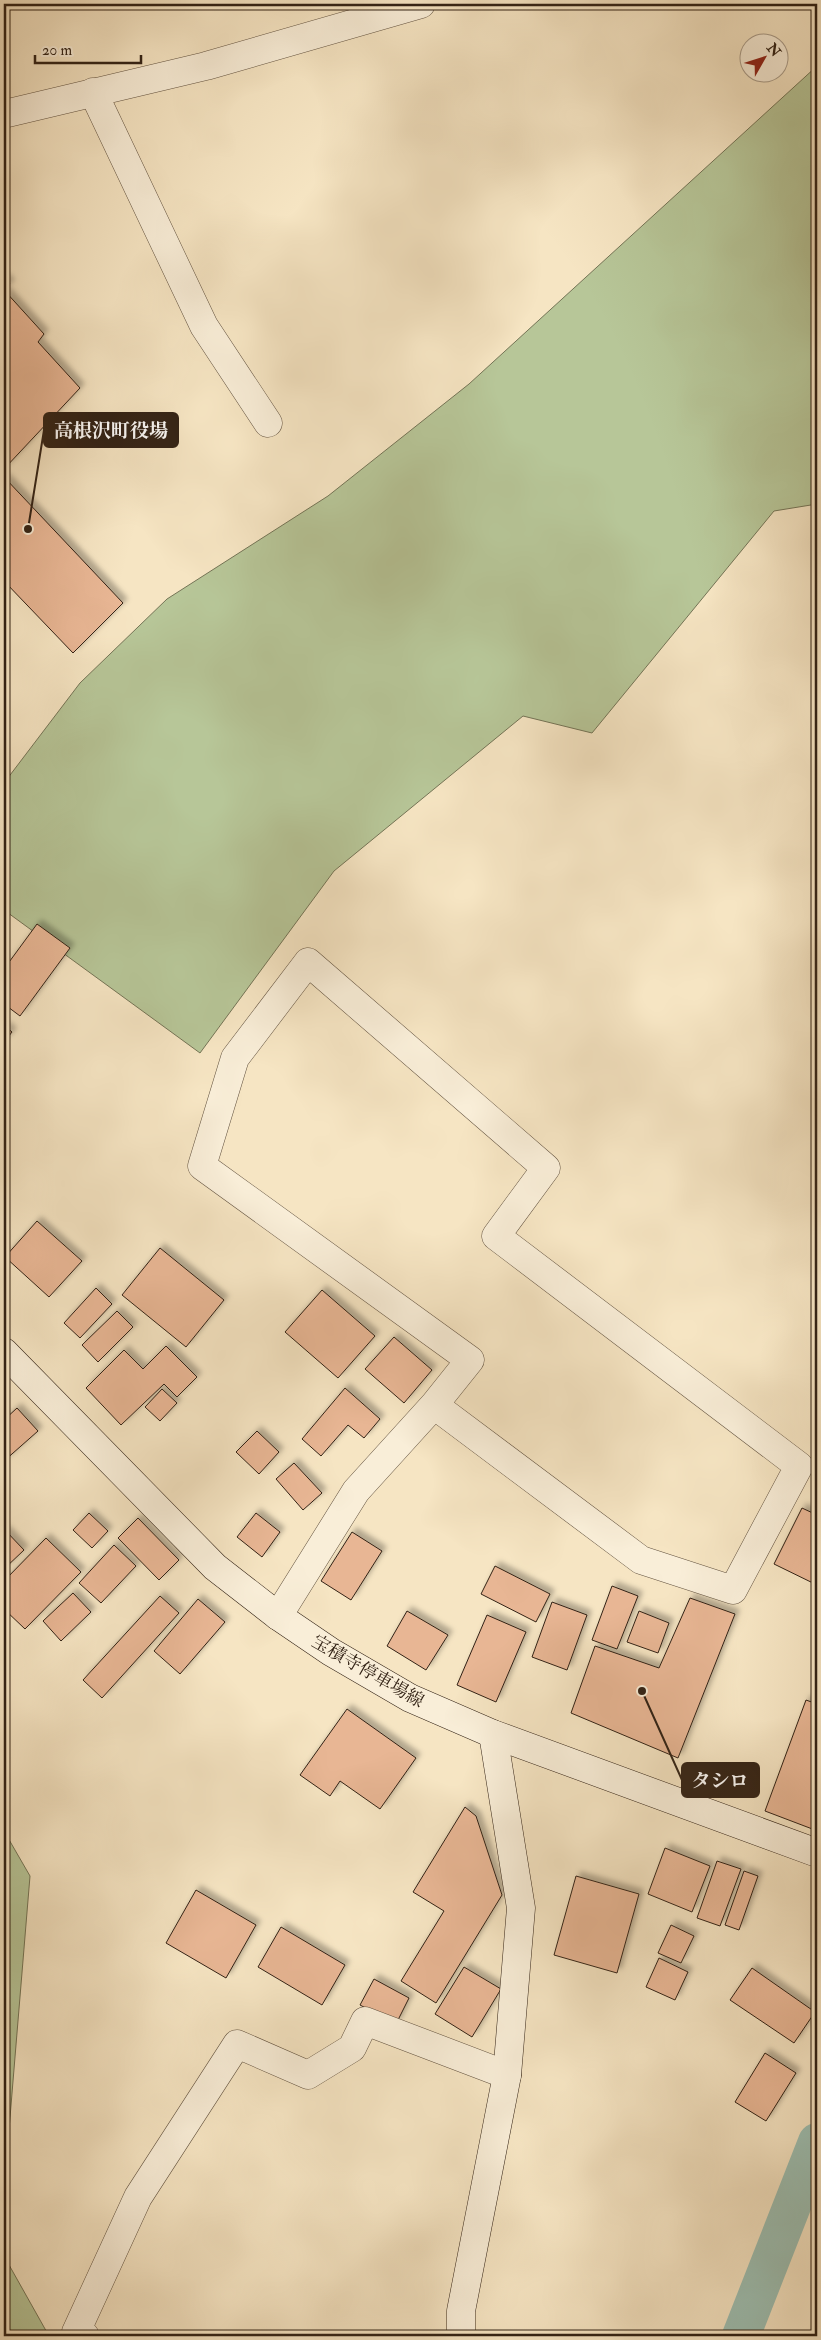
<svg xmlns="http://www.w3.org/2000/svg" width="821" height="2340" font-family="'IM FELL Double Pica','Noto Serif JP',serif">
  <defs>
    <filter id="shadow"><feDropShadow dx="4.5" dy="-4.5" stdDeviation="2.5" flood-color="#0004"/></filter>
  </defs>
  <rect width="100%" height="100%" fill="#f6e5c3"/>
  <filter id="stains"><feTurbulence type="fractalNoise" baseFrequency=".004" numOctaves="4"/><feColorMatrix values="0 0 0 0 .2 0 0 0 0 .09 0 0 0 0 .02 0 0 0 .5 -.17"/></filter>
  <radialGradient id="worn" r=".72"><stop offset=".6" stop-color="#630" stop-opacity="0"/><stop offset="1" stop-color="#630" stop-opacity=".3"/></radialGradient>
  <g fill="#b7c698" stroke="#747456">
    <path d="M 817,66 L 817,504 L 774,511 L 592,733 L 523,716 L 334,871 L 200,1053 L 4,910 L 4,783 L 80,683 L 167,599 L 328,496 L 469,384 Z"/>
    <path d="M 4,1831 L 30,1876 L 4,2190 Z"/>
    <path d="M 4,2256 L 49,2336 L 4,2336 Z"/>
  </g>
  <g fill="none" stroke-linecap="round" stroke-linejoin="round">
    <path stroke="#9dbfb2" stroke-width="38" d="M 741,2336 L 817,2142"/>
  </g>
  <g fill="#e8b694" stroke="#322215" filter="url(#shadow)">
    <path d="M 4,277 L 10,284 L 4,290 L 44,334 L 38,342 L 80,388 L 4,469 Z"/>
    <path d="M 4,477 L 123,603 L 73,653 L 4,581 Z"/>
    <path d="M 37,924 L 70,948 L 20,1016 L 4,1004 L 4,969 Z"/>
    <path d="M 4,1025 L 12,1032 L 4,1042 Z"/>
    <path d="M 37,1221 L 82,1261 L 49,1297 L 5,1257 Z"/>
    <path d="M 160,1248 L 224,1300 L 186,1347 L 122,1295 Z"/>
    <path d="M 96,1288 L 112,1304 L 80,1338 L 64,1323 Z"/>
    <path d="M 322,1290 L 375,1336 L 338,1378 L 285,1332 Z"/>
    <path d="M 117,1311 L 133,1327 L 98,1362 L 82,1345 Z"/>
    <path d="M 394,1337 L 432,1370 L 404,1403 L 365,1369 Z"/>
    <path d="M 166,1346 L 197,1377 L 177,1397 L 164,1384 L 121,1425 L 86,1388 L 124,1350 L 143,1369 Z"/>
    <path d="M 345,1388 L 380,1419 L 364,1438 L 348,1425 L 321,1456 L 302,1439 Z"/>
    <path d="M 162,1389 L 177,1403 L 160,1421 L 145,1407 Z"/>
    <path d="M 17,1408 L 38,1431 L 4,1461 L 4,1420 Z"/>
    <path d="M 257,1431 L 279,1452 L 259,1474 L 236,1452 Z"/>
    <path d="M 294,1463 L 322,1493 L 303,1510 L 276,1479 Z"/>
    <path d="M 802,1508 L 817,1515 L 817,1585 L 774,1564 Z"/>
    <path d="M 89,1513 L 108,1531 L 92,1548 L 73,1530 Z"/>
    <path d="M 256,1513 L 280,1532 L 262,1557 L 237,1537 Z"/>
    <path d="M 138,1518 L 179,1560 L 159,1580 L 118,1538 Z"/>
    <path d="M 4,1529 L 24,1550 L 4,1569 Z"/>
    <path d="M 352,1532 L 382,1551 L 351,1600 L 321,1581 Z"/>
    <path d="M 46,1538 L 81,1572 L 25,1629 L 4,1609 L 4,1581 Z"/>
    <path d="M 114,1545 L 136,1566 L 101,1603 L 79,1583 Z"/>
    <path d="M 495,1566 L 550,1594 L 536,1622 L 481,1594 Z"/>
    <path d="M 612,1586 L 638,1596 L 617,1649 L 592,1640 Z"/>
    <path d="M 73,1593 L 91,1612 L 61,1641 L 43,1621 Z"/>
    <path d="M 160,1596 L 179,1613 L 102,1698 L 83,1680 Z"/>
    <path d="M 690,1598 L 735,1614 L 678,1758 L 571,1713 L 595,1646 L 659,1668 Z"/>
    <path d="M 198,1599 L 225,1622 L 180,1674 L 154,1651 Z"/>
    <path d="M 552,1602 L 587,1615 L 567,1670 L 532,1657 Z"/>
    <path d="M 407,1611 L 448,1635 L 426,1670 L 387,1646 Z"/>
    <path d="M 639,1611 L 669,1623 L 658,1653 L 627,1642 Z"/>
    <path d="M 487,1615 L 526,1632 L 496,1702 L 457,1685 Z"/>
    <path d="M 806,1700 L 817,1704 L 817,1824 L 815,1830 L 765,1811 Z"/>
    <path d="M 347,1709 L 416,1758 L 380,1809 L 340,1781 L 330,1796 L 300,1775 Z"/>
    <path d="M 465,1807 L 476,1816 L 502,1895 L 436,2003 L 401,1981 L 444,1911 L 413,1892 Z"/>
    <path d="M 665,1848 L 710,1866 L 692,1912 L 648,1894 Z"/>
    <path d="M 717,1861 L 741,1869 L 720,1926 L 697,1918 Z"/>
    <path d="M 744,1871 L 758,1876 L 739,1930 L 725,1925 Z"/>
    <path d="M 576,1876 L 639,1894 L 617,1973 L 554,1955 Z"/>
    <path d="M 196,1890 L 256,1925 L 226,1978 L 166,1943 Z"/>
    <path d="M 671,1925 L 694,1936 L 681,1963 L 658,1953 Z"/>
    <path d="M 281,1927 L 345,1965 L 322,2005 L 258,1967 Z"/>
    <path d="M 659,1958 L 688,1972 L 675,2000 L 646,1987 Z"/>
    <path d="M 464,1967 L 501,1989 L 472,2037 L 435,2014 Z"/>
    <path d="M 752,1968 L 815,2012 L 794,2043 L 730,2000 Z"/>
    <path d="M 374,1979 L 409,1998 L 396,2024 L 360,2005 Z"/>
    <path d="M 765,2053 L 796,2073 L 766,2121 L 735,2102 Z"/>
  </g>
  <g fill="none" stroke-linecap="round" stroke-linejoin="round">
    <g stroke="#635340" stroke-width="29">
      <g id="street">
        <path d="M 93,92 L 204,326 L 268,423"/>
        <path d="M 4,114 L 206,66 L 421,4"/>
        <path d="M 278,1616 L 356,1491 L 434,1405 L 641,1560 L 733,1590 L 799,1466 L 496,1236 L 546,1168 L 308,962 L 235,1058 L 202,1166 L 470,1360 L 434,1405"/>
        <path d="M 85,2336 L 76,2332 L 138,2197 L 237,2044 L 308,2075 L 352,2048 L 365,2021 L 507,2075"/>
      </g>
    </g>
    <g stroke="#322215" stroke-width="29">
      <g id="secondary">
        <path d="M 4,1352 L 215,1567 L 278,1616 L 331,1652 L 410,1698 L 493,1734 L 817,1853"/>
        <path d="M 461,2336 L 461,2311 L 507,2075 L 521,1908 L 493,1734"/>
      </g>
    </g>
    <use href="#street" stroke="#f9eed8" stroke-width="28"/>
    <use href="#secondary" stroke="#f9eed8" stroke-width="28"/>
  </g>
  <g text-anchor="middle" stroke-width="4.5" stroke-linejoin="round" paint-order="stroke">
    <g font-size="18" fill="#322215" stroke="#f9eed8">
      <text transform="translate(368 1671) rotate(30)" y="6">宝積寺停車場線</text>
    </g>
  </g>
  <path fill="none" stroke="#322215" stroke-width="2" d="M28 529L44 430M642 1691L682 1780"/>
  <g fill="#322215" stroke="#f9eed8" stroke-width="2">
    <circle cx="28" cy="529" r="5"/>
    <circle cx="642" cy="1691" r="5"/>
  </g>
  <g fill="#322215" stroke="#322215" stroke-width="2">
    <rect x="44" y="413" width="134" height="34" rx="5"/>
    <rect x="682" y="1763" width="77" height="34" rx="5"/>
  </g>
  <g font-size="19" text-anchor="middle" font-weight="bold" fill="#fff">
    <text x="111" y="437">高根沢町役場</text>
    <text x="720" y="1787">タシロ</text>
  </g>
  <rect width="821" height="2340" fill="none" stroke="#f6e5c3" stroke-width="20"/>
  <rect x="5" y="5" width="811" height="2330" fill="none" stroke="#322215" stroke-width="2.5"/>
  <rect x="10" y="10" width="801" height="2320" fill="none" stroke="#322215"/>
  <g transform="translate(764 58) rotate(51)"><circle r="24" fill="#f9eed8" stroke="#a99c8a"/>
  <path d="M0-4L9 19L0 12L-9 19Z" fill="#8f2418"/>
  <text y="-8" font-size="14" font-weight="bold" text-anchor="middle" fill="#322215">N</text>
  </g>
  <path d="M35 55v8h106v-8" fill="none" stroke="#322215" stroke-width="2.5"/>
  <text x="42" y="55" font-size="15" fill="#322215" stroke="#f9eed8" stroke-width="4" paint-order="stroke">20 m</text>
  <rect width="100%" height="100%" filter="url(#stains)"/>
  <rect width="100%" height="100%" fill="url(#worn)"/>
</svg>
